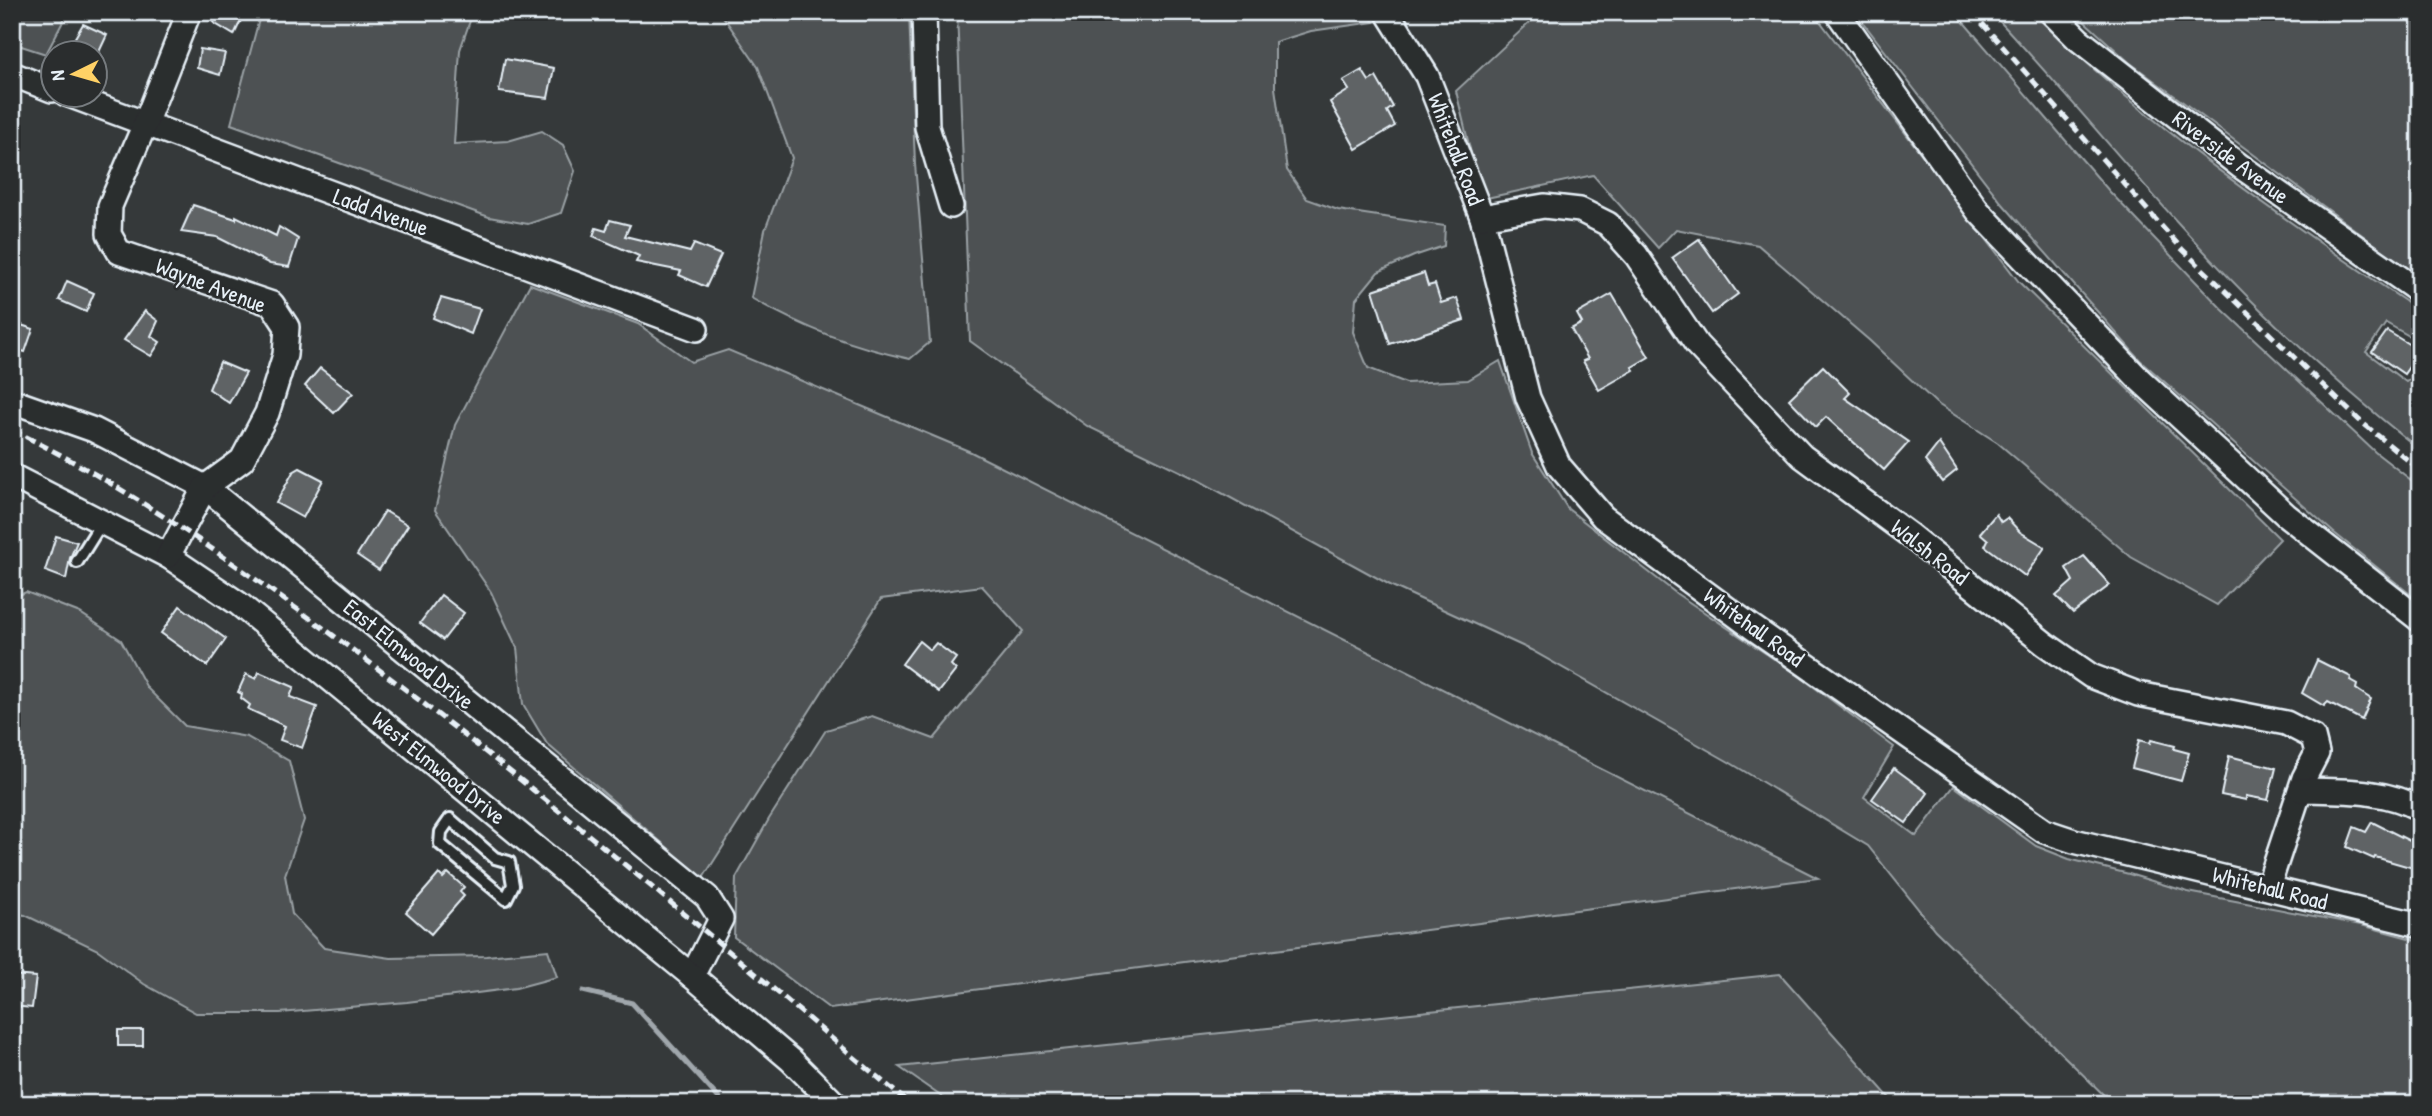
<svg xmlns="http://www.w3.org/2000/svg" width="2432" height="1116" font-family="'Patrick Hand',sans-serif">
  <rect width="100%" height="100%" fill="#35393a"/>
  <filter id="ink" filterUnits="userSpaceOnUse"><feTurbulence type="fractalNoise" baseFrequency=".0143" numOctaves="2"/><feDisplacementMap in="SourceGraphic" scale="14" xChannelSelector="R" yChannelSelector="G"/><feConvolveMatrix kernelMatrix="1 2 1 2 8 2 1 2 1" color-interpolation-filters="sRGB"/></filter>
  <g filter="url(#ink)">
    <g fill="#4d5152" stroke="#9aa1a5" stroke-width="2">
      <path d="M 12,12 L 68,12 L 46,54 L 12,43 Z"/>
      <path d="M 261,12 L 473,12 L 460,50 L 454,144 L 508,141 L 542,131 L 563,145 L 575,171 L 561,213 L 528,224 L 489,217 L 231,124 Z"/>
      <path d="M 720,12 L 909,12 L 915,164 L 930,342 L 910,359 C 850,346 804,328 751,298 L 765,230 L 792,158 L 758,67 Z"/>
      <path d="M 957,12 L 1367,12 L 1374,22 L 1311,31 L 1275,42 L 1275,88 L 1287,170 L 1307,199 L 1338,210 L 1445,226 L 1444,246 L 1414,256 L 1378,272 L 1356,299 L 1353,332 L 1368,368 L 1406,383 L 1468,380 L 1500,361 L 1532,453 L 1568,509 L 1677,594 L 1798,675 L 1894,747 L 1864,797 L 1916,836 L 1954,786 L 2036,846 L 2069,859 L 2129,874 L 2188,892 L 2361,925 L 2420,941 L 2420,1104 L 2113,1104 L 1935,930 L 1868,846 L 1729,762 L 1531,650 L 1392,586 L 1198,480 L 1087,426 L 970,341 Z"/>
      <path d="M 1541,12 L 1813,12 L 2019,282 L 2280,539 L 2217,605 L 2131,557 L 1998,443 L 1936,403 L 1870,341 L 1758,245 L 1676,229 L 1658,248 L 1593,175 L 1482,199 L 1456,91 Z"/>
      <path d="M 1855,12 L 1955,12 L 2110,192 L 2222,309 L 2375,452 L 2420,487 L 2420,602 L 2333,532 L 2140,360 L 2001,202 Z"/>
      <path d="M 1991,12 L 2032,12 C 2149,126 2284,220 2420,311 L 2420,342 L 2386,323 L 2366,352 L 2406,382 L 2420,372 L 2420,450 C 2366,407 2313,361 2264,313 C 2167,218 2084,111 1991,12 Z"/>
      <path d="M 2074,12 L 2420,12 L 2420,278 L 2129,62 Z"/>
      <path d="M 530,284 L 638,324 L 691,362 L 728,350 L 971,452 L 1818,878 L 830,1009 L 734,937 L 736,878 L 769,819 L 826,730 L 872,716 L 934,739 L 1023,631 L 982,586 L 881,599 L 703,878 L 547,744 L 523,704 L 517,648 L 491,592 L 435,510 L 455,425 Z"/>
      <path d="M 26,592 L 80,613 L 121,640 L 147,688 L 185,726 L 247,737 L 289,761 L 304,820 L 285,875 L 292,914 L 324,948 L 391,958 L 486,956 L 548,950 L 557,977 L 516,988 L 407,1002 L 280,1013 L 196,1013 L 144,984 L 98,950 L 25,915 L 12,913 L 12,598 Z"/>
      <path d="M 1780,974 L 1895,1104 L 952,1104 L 899,1067 Z"/>
    </g>
    <g fill="none" stroke-linecap="round" stroke-linejoin="round">
      <path stroke="#a0a7ac" stroke-width="5" d="M 583,991 L 632,1003 L 724,1104"/>
    </g>
    <g fill="#5f6365" stroke="#e8f1f8" stroke-width="2">
      <path d="M 218,12 L 245,12 L 234,35 L 214,23 Z"/>
      <path d="M 83,24 L 107,35 L 99,52 L 82,52 L 70,46 Z"/>
      <path d="M 200,49 L 225,53 L 220,75 L 197,68 Z"/>
      <path d="M 505,59 L 554,68 L 548,98 L 499,92 Z"/>
      <path d="M 1362,70 L 1369,81 L 1376,77 L 1393,107 L 1387,111 L 1395,126 L 1356,149 L 1330,102 L 1349,90 L 1343,81 Z"/>
      <path d="M 193,205 L 236,219 L 236,216 L 276,236 L 279,227 L 298,239 L 289,267 L 270,264 L 217,237 L 181,232 Z"/>
      <path d="M 610,220 L 630,225 L 625,236 L 690,252 L 694,244 L 721,255 L 706,287 L 679,275 L 681,271 L 636,262 L 639,256 L 593,236 L 596,228 L 606,231 Z"/>
      <path d="M 1699,239 L 1738,294 L 1712,313 L 1672,258 Z"/>
      <path d="M 1424,273 L 1428,286 L 1435,284 L 1441,303 L 1457,298 L 1464,320 L 1390,344 L 1373,290 Z"/>
      <path d="M 67,281 L 94,293 L 86,312 L 59,300 Z"/>
      <path d="M 1612,294 L 1649,357 L 1632,367 L 1634,370 L 1599,390 L 1583,361 L 1588,359 L 1571,329 L 1582,323 L 1577,314 Z"/>
      <path d="M 441,298 L 480,309 L 471,334 L 433,318 Z"/>
      <path d="M 145,311 L 158,321 L 151,336 L 160,342 L 151,356 L 124,340 Z"/>
      <path d="M 12,322 L 33,329 L 25,352 L 12,348 Z"/>
      <path d="M 2387,331 L 2420,351 L 2404,374 L 2372,352 Z"/>
      <path d="M 220,362 L 246,373 L 229,403 L 209,389 Z"/>
      <path d="M 1823,366 L 1850,393 L 1845,398 L 1909,442 L 1884,470 L 1826,417 L 1816,427 L 1789,399 Z"/>
      <path d="M 320,368 L 353,393 L 334,413 L 305,386 Z"/>
      <path d="M 1939,443 L 1957,470 L 1942,482 L 1925,461 Z"/>
      <path d="M 300,468 L 323,480 L 303,518 L 276,503 L 293,472 Z"/>
      <path d="M 385,511 L 408,525 L 379,570 L 357,555 Z"/>
      <path d="M 1996,514 L 2001,522 L 2007,518 L 2020,532 L 2045,547 L 2025,576 L 1985,546 L 1988,540 L 1980,533 Z"/>
      <path d="M 56,536 L 77,542 L 70,558 L 66,579 L 45,571 Z"/>
      <path d="M 2084,556 L 2110,585 L 2073,613 L 2056,596 L 2073,581 L 2066,568 Z"/>
      <path d="M 441,595 L 464,613 L 443,640 L 420,623 Z"/>
      <path d="M 180,606 L 226,639 L 207,666 L 161,633 Z"/>
      <path d="M 919,641 L 930,650 L 936,643 L 956,658 L 951,665 L 956,670 L 939,692 L 902,664 Z"/>
      <path d="M 2317,660 L 2351,677 L 2350,681 L 2357,685 L 2356,689 L 2371,699 L 2362,720 L 2328,702 L 2324,706 L 2302,693 Z"/>
      <path d="M 259,672 L 294,687 L 290,697 L 317,707 L 302,748 L 280,740 L 285,726 L 248,709 L 250,705 L 241,698 L 242,694 L 238,692 L 246,674 L 256,679 Z"/>
      <path d="M 2139,740 L 2150,743 L 2151,740 L 2175,746 L 2174,749 L 2189,753 L 2181,781 L 2132,768 Z"/>
      <path d="M 2229,756 L 2276,768 L 2268,800 L 2246,796 L 2246,800 L 2221,795 Z"/>
      <path d="M 1894,768 L 1928,793 L 1906,823 L 1872,799 Z"/>
      <path d="M 2372,822 L 2420,846 L 2420,870 L 2375,857 L 2374,859 L 2347,847 L 2354,827 L 2366,832 Z"/>
      <path d="M 448,873 L 464,887 L 460,892 L 464,896 L 431,934 L 406,912 L 439,874 L 443,878 Z"/>
      <path d="M 12,975 L 36,977 L 32,1008 L 12,1006 Z"/>
      <rect x="118" y="1030" width="25" height="16"/>
    </g>
    <g fill="none" stroke-linecap="round" stroke-linejoin="round">
      <g stroke="#e8f1f8" stroke-width="16">
        <g id="lane">
          <path d="M 77,562 L 102,522"/>
          <path d="M 450,819 L 495,858 L 509,862 L 513,885 L 506,899 L 440,844 L 441,832 Z"/>
        </g>
      </g>
      <g stroke="#e8f1f8" stroke-width="28">
        <g id="street">
          <path d="M 924,12 L 927,127 L 951,206"/>
          <path d="M 1387,12 L 1427,76 L 1482,217 L 1528,398 L 1559,466 L 1603,517 L 1752,627 L 2044,831 L 2074,841 L 2420,925"/>
          <path d="M 1837,12 L 1978,211 L 2139,379 L 2286,515 L 2420,620"/>
          <path d="M 2051,12 L 2078,39 L 2240,166 L 2420,292"/>
          <path d="M 12,74 L 52,90"/>
          <path d="M 66,94 L 696,329"/>
          <path d="M 1482,217 L 1544,206 L 1580,210 L 1608,224 L 1636,255 L 1697,345 L 1802,456 L 1908,534 L 2045,644 L 2091,676 L 2138,694 L 2286,723 L 2313,737 L 2317,753 L 2304,778 L 2268,887"/>
          <path d="M 12,401 L 94,430 L 205,487 L 707,897 L 721,919 L 692,976"/>
          <path d="M 12,476 L 168,556 L 239,604 L 692,976 L 791,1060 L 835,1104"/>
          <path d="M 168,556 L 205,487 L 242,460 L 267,413 L 285,355 L 287,327 L 272,304 L 119,252 L 109,234 L 110,206 L 145,124 L 189,12"/>
          <path d="M 2301,790 C 2339,791 2386,789 2420,809"/>
        </g>
      </g>
      <use href="#lane" stroke="#2a2d2e" stroke-width="10"/>
      <use href="#street" stroke="#2a2d2e" stroke-width="23"/>
      <g stroke="#e8f1f8" stroke-width="5" stroke-dasharray="10 5" stroke-linecap="butt">
        <path d="M 1972,12 L 2182,249 L 2359,420 L 2420,470"/>
        <path d="M 12,430 C 116,480 211,547 304,614 C 453,722 596,840 737,958 C 795,1007 852,1056 910,1104"/>
      </g>
    </g>
  </g>
  <g text-anchor="middle" stroke-width="5" stroke-linejoin="round" paint-order="stroke">
    <g font-size="23" fill="#e8f1f8" stroke="#2a2d2e">
      <text transform="translate(1456 149) rotate(69)" y="8">Whitehall Road</text>
      <text transform="translate(2231 157) rotate(37)" y="8">Riverside Avenue</text>
      <text transform="translate(381 212) rotate(20)" y="8">Ladd Avenue</text>
      <text transform="translate(211 285) rotate(21)" y="8">Wayne Avenue</text>
      <text transform="translate(1930 552) rotate(38)" y="8">Walsh Road</text>
      <text transform="translate(1754 627) rotate(36)" y="8">Whitehall Road</text>
      <text transform="translate(409 654) rotate(39)" y="8">East Elmwood Drive</text>
      <text transform="translate(439 768) rotate(39)" y="8">West Elmwood Drive</text>
      <text transform="translate(2270 888) rotate(14)" y="8">Whitehall Road</text>
    </g>
  </g>
  <rect width="2432" height="1116" fill="none" stroke="#2a2d2e" stroke-width="42"/>
  <rect x="21" y="21" width="2390" height="1074" fill="none" stroke="#e8f1f8" stroke-width="2.5" filter="url(#ink)"/>
  <g transform="translate(74 74) rotate(265)"><circle r="33" fill="#2a2d2e" stroke="#767b7f" stroke-width="2"/>
  <path d="M0-5L12 26L0 18L-12 26Z" fill="#ffd166"/>
  <text y="-10" font-size="19" font-weight="bold" text-anchor="middle" fill="#e8f1f8">N</text>
  </g>
</svg>
